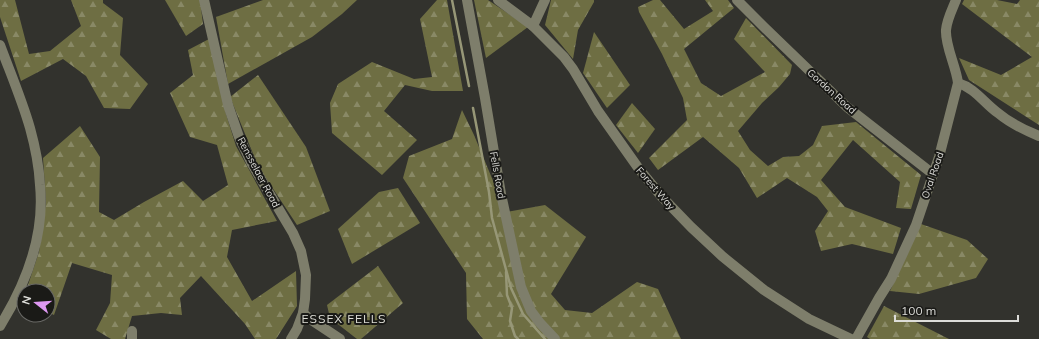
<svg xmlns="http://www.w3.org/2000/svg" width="1039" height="339" font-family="Mulish,sans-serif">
  <defs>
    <pattern id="forest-firs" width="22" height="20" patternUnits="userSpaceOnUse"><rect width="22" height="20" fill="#6e6e43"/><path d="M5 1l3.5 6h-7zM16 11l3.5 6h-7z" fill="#898966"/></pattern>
  </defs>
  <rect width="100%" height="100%" fill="#32322d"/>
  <g fill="url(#forest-firs)">
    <path d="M 0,0 L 15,0 L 29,54 L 50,51 L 81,26 L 71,0 L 103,0 L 103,3 L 123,18 L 120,55 L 148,84 L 130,109 L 104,108 L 86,76 L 63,59 L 21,81 L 0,17 Z"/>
    <path d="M 165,0 L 200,0 L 203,24 L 186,36 Z"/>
    <path d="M 263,0 L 357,0 L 342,14 L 312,37 L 228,84 L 216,17 Z"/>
    <path d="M 437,0 L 447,0 L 463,91 L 432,91 L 405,85 L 384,111 L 417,140 L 382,175 L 332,133 L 330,103 L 338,84 L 372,62 L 414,79 L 432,77 L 420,19 Z"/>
    <path d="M 474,0 L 488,0 L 528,27 L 486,58 Z"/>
    <path d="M 551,0 L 594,0 L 594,2 L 578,30 L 573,59 L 545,25 Z"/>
    <path d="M 653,0 L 660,0 L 684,29 L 713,11 L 705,0 L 728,0 L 734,8 L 684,49 L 701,83 L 721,96 L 765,72 L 734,39 L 746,18 L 792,65 L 790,74 L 779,87 L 762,103 L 738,131 L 750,150 L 768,166 L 783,157 L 799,156 L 813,145 L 822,126 L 856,122 L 921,175 L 911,209 L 896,208 L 900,182 L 853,140 L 821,180 L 845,207 L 901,228 L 893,254 L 852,244 L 821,251 L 815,231 L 828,211 L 817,197 L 787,178 L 757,198 L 739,168 L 703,137 L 658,170 L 649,158 L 687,120 L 683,98 L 662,54 L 639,12 L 638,7 Z"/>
    <path d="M 964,0 L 997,0 L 1017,4 L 1020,0 L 1039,0 L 1039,125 L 969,80 L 959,58 L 1001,75 L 1032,57 L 962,4 Z"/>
    <path d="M 594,32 L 630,85 L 607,108 L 583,73 Z"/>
    <path d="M 209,39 L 226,114 L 236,146 L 277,221 L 232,230 L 227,257 L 252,301 L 296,271 L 297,306 L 276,339 L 255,339 L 245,324 L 201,276 L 180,298 L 182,315 L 161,313 L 132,316 L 125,339 L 111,339 L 96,330 L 110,303 L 112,275 L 72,263 L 54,315 L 48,312 L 48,291 L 26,291 L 39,252 L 46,202 L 43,158 L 80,126 L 100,157 L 99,212 L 114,220 L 144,202 L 183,181 L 203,201 L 228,185 L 217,145 L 190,137 L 170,93 L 193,75 L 188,50 Z"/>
    <path d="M 258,75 L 306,147 L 330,211 L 297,225 L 258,166 L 230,97 Z"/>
    <path d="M 632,103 L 655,129 L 638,153 L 616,125 Z"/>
    <path d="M 462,110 L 474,135 L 506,212 L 545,205 L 586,237 L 551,294 L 565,310 L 592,313 L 637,282 L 658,289 L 681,339 L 483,339 L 467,319 L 466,273 L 403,178 L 409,156 L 452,139 Z"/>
    <path d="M 398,188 L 420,223 L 352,264 L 338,229 L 379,192 Z"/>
    <path d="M 921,224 L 967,240 L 988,259 L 976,278 L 919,294 L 890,291 Z"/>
    <path d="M 378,266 L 403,303 L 361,339 L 357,339 L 330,318 L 327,305 Z"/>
    <path d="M 884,306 L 949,339 L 870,339 L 867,337 Z"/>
  </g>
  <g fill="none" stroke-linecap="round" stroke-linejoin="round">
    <g stroke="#979777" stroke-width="2.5">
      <path d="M 452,0 L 469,86"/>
      <path d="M 473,108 L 489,192 L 492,218 L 511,288 L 523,314 L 545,339"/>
      <path d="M 506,272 L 507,295 L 512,308 L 510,321 L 515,336 L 518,339"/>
    </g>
    <g stroke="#7e7e6b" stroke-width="10">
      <path d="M 204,0 L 228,105 L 239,137 L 252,164 L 293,233 L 301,251 L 306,275 L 305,299 L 303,313 L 297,329 L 291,339"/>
      <path d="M 467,0 L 485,98 L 501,194 L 521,287 L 531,311 L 540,323 L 555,339"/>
      <path d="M 498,0 L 533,26 L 564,57 L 573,69 L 598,111 L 639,169 L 662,197 L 691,227 L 722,256 L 764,290 L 809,319 L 851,339"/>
      <path d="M 737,0 L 764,27 L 847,107 L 933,174"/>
      <path d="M 533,26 L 545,0"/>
      <path d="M 0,45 C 10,72 22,100 30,128 C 35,146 39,166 40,185 C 45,235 26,284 0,326"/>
      <path d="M 958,83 C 975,88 984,103 998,113 C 1010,123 1024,130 1039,136"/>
      <path d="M 303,313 L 310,319 L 340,339"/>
      <path d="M 132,339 L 132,331"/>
      <path d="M 856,339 L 879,298 L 891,279 L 916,225 L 939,157 L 958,83 C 956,66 945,46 946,30 C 947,19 952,10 956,0"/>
    </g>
  </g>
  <g text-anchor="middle" stroke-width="4" stroke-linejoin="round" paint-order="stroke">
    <g font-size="10" fill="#ddddd9" stroke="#1a1a17">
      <text transform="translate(832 91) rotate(42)" y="4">Gordon Road</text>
      <text transform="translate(259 172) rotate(62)" y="4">Rensselaer Road</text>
      <text transform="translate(498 175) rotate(80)" y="4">Fells Road</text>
      <text transform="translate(932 175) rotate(-71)" y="4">Oval Road</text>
      <text transform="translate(656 188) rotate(49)" y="4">Forest Way</text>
    </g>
    <g font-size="12" letter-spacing="1" fill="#deded7" stroke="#1a1a17">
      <text x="344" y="323">ESSEX FELLS</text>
    </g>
  </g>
  <g transform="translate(36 303) rotate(287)"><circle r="19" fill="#1a1a17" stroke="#686865"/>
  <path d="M0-3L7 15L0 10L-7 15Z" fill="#de98f2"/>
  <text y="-6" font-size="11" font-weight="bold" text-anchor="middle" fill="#ddddd9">N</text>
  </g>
  <path d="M895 315v6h123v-6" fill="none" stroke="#ddddd9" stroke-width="2"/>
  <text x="901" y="315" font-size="12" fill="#ddddd9" stroke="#1a1a17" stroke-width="3" paint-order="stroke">100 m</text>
</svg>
